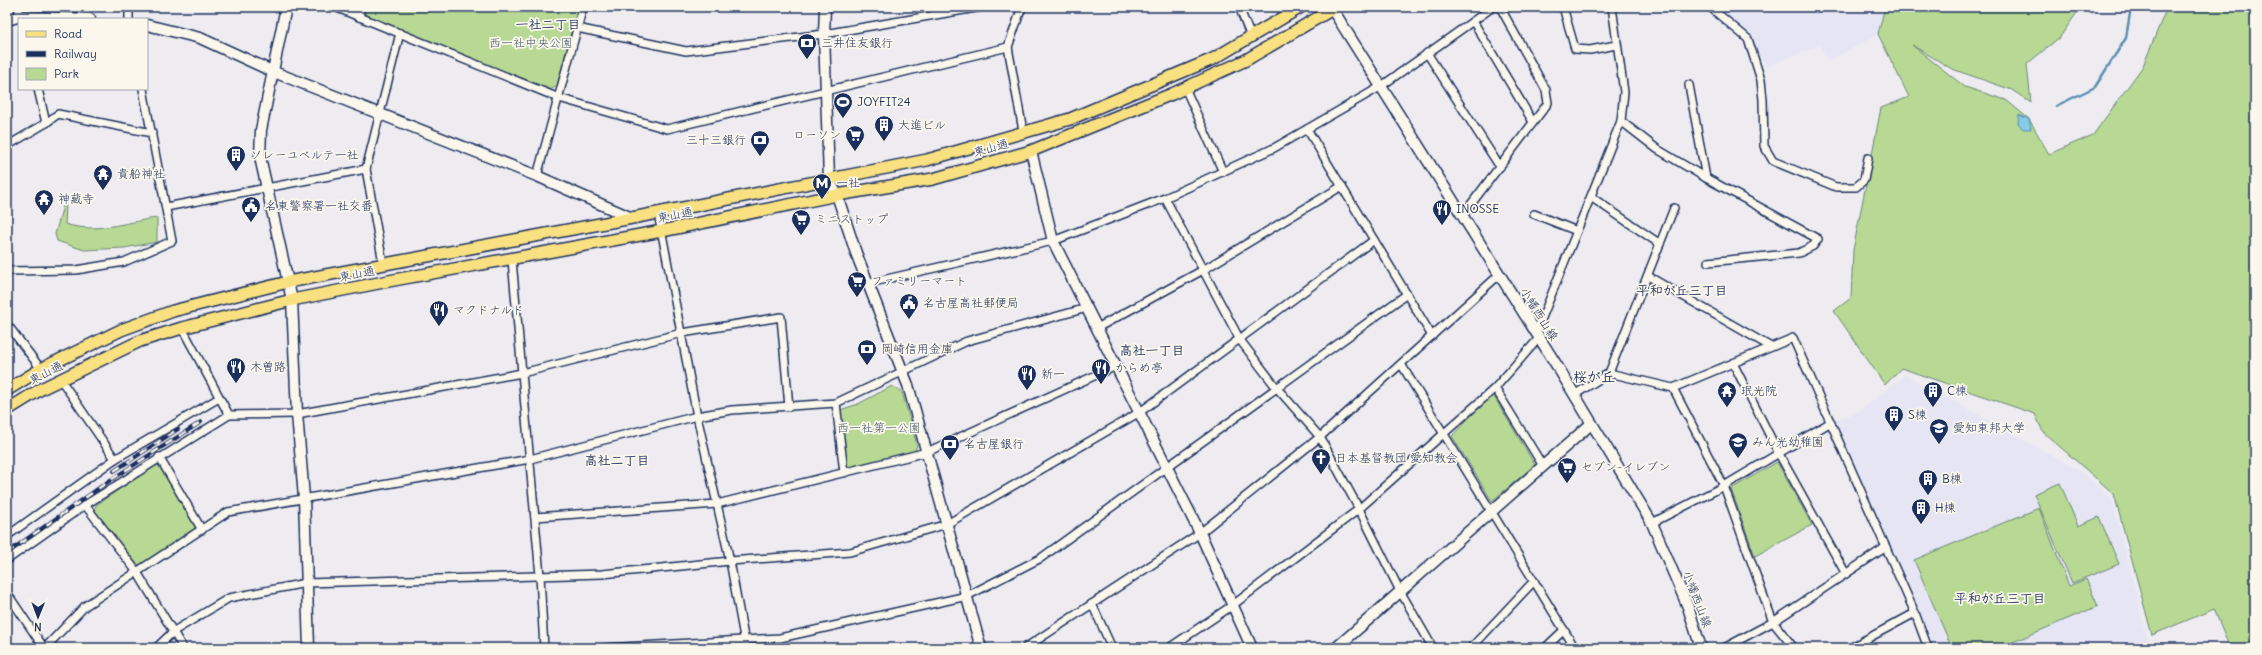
<svg xmlns="http://www.w3.org/2000/svg" width="2262" height="655" font-family="Delius,'Klee One',sans-serif">
  <rect width="100%" height="100%" fill="#eeecf1"/>
  <filter id="ink" filterUnits="userSpaceOnUse"><feTurbulence type="fractalNoise" baseFrequency=".025" numOctaves="2"/><feDisplacementMap in="SourceGraphic" scale="8" xChannelSelector="R" yChannelSelector="G"/><feConvolveMatrix kernelMatrix="1 2 1 2 8 2 1 2 1" color-interpolation-filters="sRGB"/></filter>
  <g filter="url(#ink)">
    <g fill="#e5e5f4">
      <path d="M 1715,7 L 1885,7 L 1878,34 L 1828,61 L 1820,45 L 1768,66 L 1759,57 L 1747,34 Z"/>
      <path d="M 1905,375 L 2077,469 L 2111,498 L 2150,648 L 1935,648 L 1835,420 L 1861,410 Z"/>
      <path d="M 739,644 L 740,648 L 685,648 Z"/>
    </g>
    <g fill="#b7d993" stroke="#698478">
      <path d="M 365,7 L 578,7 L 557,86 L 550,90 L 364,15 Z"/>
      <path d="M 1885,7 L 2081,7 L 2060,37 L 2027,64 L 2031,103 L 2012,90 L 1952,69 L 1912,45 L 1965,87 L 2006,100 L 2029,119 L 2049,154 L 2093,135 L 2143,66 L 2167,7 L 2255,7 L 2255,648 L 2230,648 L 2214,609 L 2152,635 L 2114,494 L 2043,432 L 2035,414 L 1901,368 L 1885,385 L 1834,311 L 1851,298 L 1853,250 L 1881,108 L 1909,97 L 1878,34 Z"/>
      <path d="M 63,206 L 66,206 L 65,224 C 98,234 124,222 157,218 L 157,242 L 124,248 L 84,250 L 57,241 L 55,234 Z"/>
      <path d="M 892,386 L 902,392 L 917,445 L 915,451 L 848,468 L 846,466 L 840,410 L 858,404 Z"/>
      <path d="M 1492,393 L 1535,465 L 1492,501 L 1452,436 Z"/>
      <path d="M 1777,462 L 1812,525 L 1755,556 L 1731,489 Z"/>
      <path d="M 155,465 L 159,465 L 197,528 L 140,565 L 136,563 L 94,510 L 96,505 Z"/>
      <path d="M 2060,483 L 2078,526 L 2099,517 L 2119,564 L 2072,583 L 2034,494 Z"/>
      <path d="M 2039,508 L 2069,586 L 2086,579 L 2098,606 L 1999,648 L 1952,648 L 1914,560 Z"/>
    </g>
    <path fill="#86cbe7" stroke="#5b8db0" d="M 2019,115 L 2029,119 L 2031,129 L 2023,129 L 2018,123 Z"/>
    <g fill="none" stroke-linecap="round" stroke-linejoin="round">
      <path stroke="#5b8db0" stroke-width="2.5" d="M 2056,106 L 2095,87 L 2126,38 L 2131,7"/>
      <g stroke="#1b2f5e" stroke-width="10">
        <g id="street">
          <path d="M 18,7 L 21,19"/>
          <path d="M 335,7 L 559,98 L 667,129 L 1008,47 L 1022,7"/>
          <path d="M 1239,7 L 1251,37"/>
          <path d="M 1563,7 L 1575,49 L 1590,50 L 1616,45"/>
          <path d="M 1710,7 L 1748,39 L 1761,80 L 1763,100 L 1764,146 L 1773,161 L 1836,187 L 1856,187 L 1864,180 L 1868,158"/>
          <path d="M 359,17 L 361,7"/>
          <path d="M 129,19 L 129,7"/>
          <path d="M 1473,21 L 1533,122"/>
          <path d="M 577,28 L 686,51 L 824,34 L 982,7"/>
          <path d="M 1008,47 L 1023,131"/>
          <path d="M 1427,53 L 1500,167"/>
          <path d="M 1185,88 L 1223,172"/>
          <path d="M 38,89 L 46,123"/>
          <path d="M 1621,121 L 1657,149 L 1706,178 L 1689,85"/>
          <path d="M 1307,129 L 1432,336"/>
          <path d="M 7,146 L 46,123 L 58,114 L 152,133"/>
          <path d="M 537,176 L 583,7"/>
          <path d="M 1706,178 L 1818,239 L 1813,246 L 1799,253 L 1708,262"/>
          <path d="M 1591,197 L 1660,244"/>
          <path d="M 1165,198 L 1240,340 L 1276,387 L 1320,437 L 1359,509 L 1400,591 L 1433,648"/>
          <path d="M 166,207 L 366,169"/>
          <path d="M 658,213 L 697,416 L 730,561 L 746,648"/>
          <path d="M 1534,214 L 1577,231"/>
          <path d="M 1462,216 L 1548,103 L 1546,90 L 1500,7"/>
          <path d="M 512,260 L 540,576 L 544,648"/>
          <path d="M 383,263 L 366,169 L 400,33"/>
          <path d="M 7,271 L 76,270 L 124,262 L 172,241 L 143,89"/>
          <path d="M 1648,276 L 1771,347"/>
          <path d="M 869,283 L 1053,241 L 1165,198 L 1274,148 L 1307,129 L 1380,87 L 1493,7"/>
          <path d="M 7,324 L 41,369"/>
          <path d="M 182,328 L 229,415"/>
          <path d="M 1097,328 L 1203,270 L 1342,186"/>
          <path d="M 1536,333 L 1621,121 L 1624,92 L 1612,7"/>
          <path d="M 1733,363 L 1779,454 L 1846,574"/>
          <path d="M 1401,364 L 1575,648"/>
          <path d="M 1609,373 L 1674,208"/>
          <path d="M 61,380 L 115,459"/>
          <path d="M 1495,388 L 1543,466"/>
          <path d="M 1673,388 L 1793,338 L 1915,613 L 1928,648"/>
          <path d="M 1574,395 L 1609,373 L 1673,388 L 1724,486 L 1773,622 L 1794,648"/>
          <path d="M 836,403 L 844,473"/>
          <path d="M 159,457 L 202,530"/>
          <path d="M 85,505 L 137,572 L 183,648"/>
          <path d="M 535,517 L 717,504 L 927,452 L 1116,366"/>
          <path d="M 1652,523 L 1724,486 L 1831,422"/>
          <path d="M 7,536 L 115,459 L 219,398"/>
          <path d="M 7,560 L 85,505 L 229,415 L 297,414 L 522,373 L 682,333 L 781,317 L 789,407"/>
          <path d="M 7,593 L 44,648"/>
          <path d="M 1092,604 L 1112,648"/>
          <path d="M 45,648 L 85,606 L 228,512 L 530,459 L 697,416 L 732,410 L 836,403 L 967,341 L 1087,308"/>
          <path d="M 156,648 L 174,631 L 229,598 L 306,583 L 602,574 L 730,561 L 850,552 L 947,524 L 1140,412 L 1374,240"/>
          <path d="M 605,648 L 780,638 L 967,596 L 1041,558 L 1407,294"/>
          <path d="M 1025,648 L 1200,533 L 1320,437 L 1499,275"/>
          <path d="M 1169,648 L 1233,605 L 1359,509 L 1495,388 L 1539,338"/>
          <path d="M 1471,648 L 1534,581"/>
          <path d="M 1545,648 L 1564,630"/>
          <path d="M 1724,648 L 1773,622 L 1886,547"/>
          <path d="M 1850,648 L 1915,613"/>
        </g>
      </g>
      <g stroke="#1b2f5e" stroke-width="13">
        <g id="secondary">
          <path d="M 286,7 L 261,130 L 260,157 L 292,300 L 297,414 L 304,498 L 309,648"/>
          <path d="M 825,7 L 824,34 L 829,179 L 837,195 L 856,253 L 908,385 L 981,648"/>
          <path d="M 1331,7 L 1559,369 L 1652,523 L 1688,607 L 1701,648"/>
          <path d="M 7,20 L 21,16 L 90,19"/>
          <path d="M 147,25 L 200,38 L 274,72 L 537,176 L 632,218"/>
          <path d="M 1031,151 L 1053,241 L 1200,533 L 1252,648"/>
          <path d="M 1336,648 L 1591,424"/>
        </g>
      </g>
      <g stroke="#1b2f5e" stroke-width="14">
        <g id="primary">
          <path d="M 7,390 L 41,369 L 121,330 L 173,311 L 288,282 L 632,218 L 927,160 L 1070,119 L 1213,59 L 1301,7"/>
          <path d="M 7,410 L 41,389 L 140,341 L 182,328 L 292,300 L 394,280 L 662,231 L 837,195 L 933,179 L 1031,151 L 1172,94 L 1246,60 L 1336,7"/>
        </g>
      </g>
      <use href="#street" stroke="#fbf7ec" stroke-width="7"/>
      <use href="#secondary" stroke="#fbf7ec" stroke-width="10"/>
      <use href="#primary" stroke="#f9e181" stroke-width="11"/>
      <g stroke="#1b2f5e" stroke-width="4">
        <g id="rail">
          <path d="M 114,471 L 178,429"/>
          <path d="M 7,553 L 109,481 L 201,422"/>
        </g>
      </g>
      <use href="#rail" stroke="#fbf7ec" stroke-width="2.5" stroke-dasharray="8" stroke-linecap="butt"/>
    </g>
  </g>
  <defs>
    <g id="bank-pin" transform="scale(1)"><path d="M0 17L-7.5 6A9.5 9.5 0 1 1 7.5 6Z" fill="#1b2f5e" stroke="#fbf7ec"/><path d="M-6-4H6V4H-6ZM0-2.3a2.3 2.3 0 1 0 0 4.6a2.3 2.3 0 1 0 0-4.6Z" fill="#fff"/></g>
    <g id="stadium-pin" transform="scale(1)"><path d="M0 17L-7.5 6A9.5 9.5 0 1 1 7.5 6Z" fill="#1b2f5e" stroke="#fbf7ec"/><path d="M0-5a6.5 5 0 1 0 0 10a6.5 5 0 1 0 0-10ZM-3.5-1.8h7v3.6h-7Z" fill="#fff"/></g>
    <g id="building-pin" transform="scale(1)"><path d="M0 17L-7.5 6A9.5 9.5 0 1 1 7.5 6Z" fill="#1b2f5e" stroke="#fbf7ec"/><path d="M-4-6H4V6H1V3H-1V6H-4ZM-2.5-4.3h1.7v1.8h-1.7ZM.8-4.3h1.7v1.8H.8ZM-2.5-1h1.7V.8h-1.7ZM.8-1h1.7V.8H.8Z" fill="#fff"/></g>
    <g id="supermarket-pin" transform="scale(1)"><path d="M0 17L-7.5 6A9.5 9.5 0 1 1 7.5 6Z" fill="#1b2f5e" stroke="#fbf7ec"/><path d="M-6-5.5h2.5l.6 2H6L4.5 2H-2.5L-4.4-4H-6ZM-1.5 3.2a1.3 1.3 0 1 0 .1 0ZM3 3.2a1.3 1.3 0 1 0 .1 0Z" fill="#fff"/></g>
    <g id="temple-pin" transform="scale(1)"><path d="M0 17L-7.5 6A9.5 9.5 0 1 1 7.5 6Z" fill="#1b2f5e" stroke="#fbf7ec"/><path d="M0-6L5-2H3V0L6.5 2.5H4V6H1.5V3h-3V6H-4V2.5H-6.5L-3 0V-2H-5Z" fill="#fff"/></g>
    <g id="metro-pin" transform="scale(1)"><path d="M0 17L-7.5 6A9.5 9.5 0 1 1 7.5 6Z" fill="#1b2f5e" stroke="#fbf7ec"/><path d="M-5.5 5V-5H-3L0 0L3-5H5.5V5H3V-.5L0 4L-3-.5V5Z" fill="#fff"/></g>
    <g id="civic-pin" transform="scale(1)"><path d="M0 17L-7.5 6A9.5 9.5 0 1 1 7.5 6Z" fill="#1b2f5e" stroke="#fbf7ec"/><path d="M-.6-6.5H3V-4.5H.6V-3L4-1V1h2V6H-6V1h2V-1L-.6-3ZM-1.2 2.5V6h2.4V2.5Z" fill="#fff"/></g>
    <g id="restaurant-pin" transform="scale(1)"><path d="M0 17L-7.5 6A9.5 9.5 0 1 1 7.5 6Z" fill="#1b2f5e" stroke="#fbf7ec"/><path d="M-5-6h1v4h1v-4h1v4h1v-4h1v5L-1.5 .5V6h-2V.5L-5-1ZM5-6V6H3V1.5H1.5Q1.5-4 5-6Z" fill="#fff"/></g>
    <g id="university-pin" transform="scale(1)"><path d="M0 17L-7.5 6A9.5 9.5 0 1 1 7.5 6Z" fill="#1b2f5e" stroke="#fbf7ec"/><path d="M0-5L7-2L0 1L-7-2ZM-4 1L0 2.5L4 1V4Q0 6-4 4Z" fill="#fff"/></g>
    <g id="school-pin" transform="scale(1)"><path d="M0 17L-7.5 6A9.5 9.5 0 1 1 7.5 6Z" fill="#1b2f5e" stroke="#fbf7ec"/><path d="M0-5L7-2L0 1L-7-2ZM-4 1L0 2.5L4 1V4Q0 6-4 4Z" fill="#fff"/></g>
    <g id="church-pin" transform="scale(1)"><path d="M0 17L-7.5 6A9.5 9.5 0 1 1 7.5 6Z" fill="#1b2f5e" stroke="#fbf7ec"/><path d="M-1.2-6h2.4v3.5h3.3v2.4h-3.3V6h-2.4V-.1h-3.3v-2.4h3.3Z" fill="#fff"/></g>
  </defs>
  <g fill-rule="evenodd">
    <use href="#bank-pin" x="807" y="43"/>
    <use href="#stadium-pin" x="843" y="102"/>
    <use href="#building-pin" x="884" y="125"/>
    <use href="#supermarket-pin" x="855" y="135"/>
    <use href="#bank-pin" x="760" y="140"/>
    <use href="#building-pin" x="236" y="155"/>
    <use href="#temple-pin" x="103" y="174"/>
    <use href="#metro-pin" x="822" y="183"/>
    <use href="#temple-pin" x="44" y="199"/>
    <use href="#civic-pin" x="251" y="206"/>
    <use href="#restaurant-pin" x="1442" y="209"/>
    <use href="#supermarket-pin" x="801" y="219"/>
    <use href="#supermarket-pin" x="857" y="281"/>
    <use href="#civic-pin" x="909" y="303"/>
    <use href="#restaurant-pin" x="439" y="310"/>
    <use href="#bank-pin" x="867" y="349"/>
    <use href="#restaurant-pin" x="236" y="367"/>
    <use href="#restaurant-pin" x="1101" y="368"/>
    <use href="#restaurant-pin" x="1027" y="374"/>
    <use href="#temple-pin" x="1727" y="391"/>
    <use href="#building-pin" x="1933" y="391"/>
    <use href="#building-pin" x="1894" y="415"/>
    <use href="#university-pin" x="1939" y="428"/>
    <use href="#school-pin" x="1738" y="442"/>
    <use href="#bank-pin" x="950" y="444"/>
    <use href="#church-pin" x="1321" y="458"/>
    <use href="#supermarket-pin" x="1567" y="467"/>
    <use href="#building-pin" x="1928" y="479"/>
    <use href="#building-pin" x="1921" y="508"/>
  </g>
  <g text-anchor="middle" stroke-width="3.5" stroke-linejoin="round" paint-order="stroke">
    <g font-size="12" fill="#425a6b" stroke="#fbf7ec">
      <text x="531" y="47">西一社中央公園</text>
      <text x="879" y="432">西一社第一公園</text>
    </g>
    <g font-size="12" fill="#1b2f5e" stroke="#fbf7ec" text-anchor="start">
      <text x="821" y="47">三井住友銀行</text>
      <text x="857" y="106">JOYFIT24</text>
      <text x="898" y="129">大進ビル</text>
      <text x="841" y="139" text-anchor="end">ローソン</text>
      <text x="746" y="144" text-anchor="end">三十三銀行</text>
      <text x="250" y="159">ソレーユベルテ一社</text>
      <text x="117" y="178">貴船神社</text>
      <text x="836" y="187">一社</text>
      <text x="58" y="203">神藏寺</text>
      <text x="265" y="210">名東警察署一社交番</text>
      <text x="1456" y="213">INOSSE</text>
      <text x="815" y="223">ミニストップ</text>
      <text x="871" y="285">ファミリーマート</text>
      <text x="923" y="307">名古屋高社郵便局</text>
      <text x="453" y="314">マクドナルド</text>
      <text x="881" y="353">岡崎信用金庫</text>
      <text x="250" y="371">木曽路</text>
      <text x="1115" y="372">からめ亭</text>
      <text x="1041" y="378">新一</text>
      <text x="1741" y="395">珉光院</text>
      <text x="1947" y="395">C棟</text>
      <text x="1908" y="419">S棟</text>
      <text x="1953" y="432">愛知東邦大学</text>
      <text x="1752" y="446">みん光幼稚園</text>
      <text x="964" y="448">名古屋銀行</text>
      <text x="1335" y="462">日本基督教団 愛知教会</text>
      <text x="1581" y="471">セブン-イレブン</text>
      <text x="1942" y="483">B棟</text>
      <text x="1935" y="512">H棟</text>
    </g>
    <g font-size="12" fill="#1b2f5e" stroke="#fbf7ec">
      <text transform="translate(991 148) rotate(-15)" y="4">東山通</text>
      <text transform="translate(675 215) rotate(-11)" y="4">東山通</text>
      <text transform="translate(357 274) rotate(-11)" y="4">東山通</text>
      <text transform="translate(1539 314) rotate(58)" y="4">小幡西山線</text>
      <text transform="translate(46 373) rotate(-27)" y="4">東山通</text>
      <text transform="translate(1697 599) rotate(69)" y="4">小幡西山線</text>
    </g>
    <g font-size="13" font-weight="bold" fill="#1b2f5e" stroke="#fbf7ec">
      <text x="548" y="29">一社二丁目</text>
      <text x="1682" y="295">平和が丘三丁目</text>
      <text x="1152" y="355">高社一丁目</text>
      <text x="617" y="465">高社二丁目</text>
      <text x="2000" y="603">平和が丘三丁目</text>
    </g>
    <g font-size="14" font-weight="bold" fill="#1b2f5e" stroke="#fbf7ec">
      <text x="1594" y="382">桜が丘</text>
    </g>
  </g>
  <rect width="2262" height="655" fill="none" stroke="#fbf7ec" stroke-width="24"/>
  <rect x="12" y="12" width="2238" height="631" fill="none" stroke="#1b2f5e" stroke-width="1.5" filter="url(#ink)"/>
  <rect x="18" y="18" width="130" height="72" fill="#fbf7ec" stroke="#a1a7b3"/>
  <rect x="26" y="31" width="20" height="6" fill="#f9e181" stroke="#a1a7b3"/>
  <text x="54" y="38" font-size="12" fill="#1b2f5e">Road</text>
  <rect x="26" y="51" width="20" height="6" fill="#1b2f5e" stroke="#a1a7b3"/>
  <text x="54" y="58" font-size="12" fill="#1b2f5e">Railway</text>
  <rect x="26" y="68" width="20" height="12" fill="#b7d993" stroke="#a1a7b3"/>
  <text x="54" y="78" font-size="12" fill="#1b2f5e">Park</text>
  <g transform="translate(38 617) rotate(181)" stroke="#fbf7ec" stroke-width="3" paint-order="stroke">
  <path d="M0-3L7 15L0 10L-7 15Z" fill="#1b2f5e"/>
  <text y="-6" font-size="11" font-weight="bold" text-anchor="middle" fill="#1b2f5e">N</text>
  </g>
</svg>
